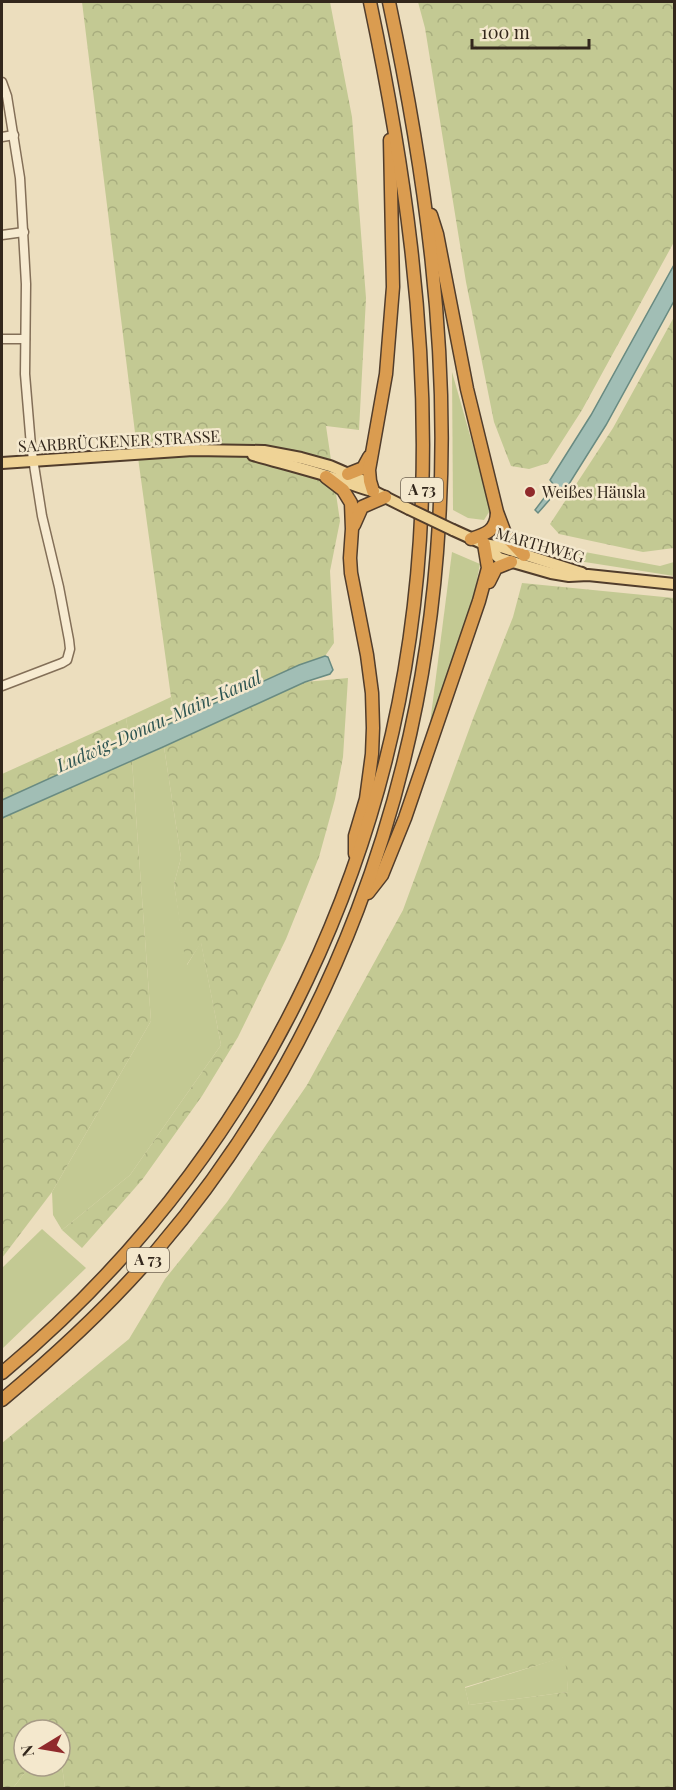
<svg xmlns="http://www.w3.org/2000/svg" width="676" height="1790" font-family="'Playfair Display',serif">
  <defs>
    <pattern id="forest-crowns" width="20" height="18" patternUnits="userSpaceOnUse" patternTransform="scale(1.5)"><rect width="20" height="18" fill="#c3c993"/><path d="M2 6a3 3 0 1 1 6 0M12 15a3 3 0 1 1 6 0" fill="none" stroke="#a8ad7e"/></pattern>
  </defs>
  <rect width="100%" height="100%" fill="#ecdebe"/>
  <g fill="#c3c993">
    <path d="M 452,372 L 491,509 L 484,520 L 468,518 L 453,510 Z"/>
    <path d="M 574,550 L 660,566 L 674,562 L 674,576 L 572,560 Z"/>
    <path d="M 452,552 L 480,564 L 474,595 L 429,731 Z"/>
    <path d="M 171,697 L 176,721 L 130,742 L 126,718 Z"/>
    <path d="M 164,747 L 181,858 L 174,884 L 187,965 L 201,942 L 221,1045 L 130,1175 L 62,1230 L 53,1215 L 52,1192 L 151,1021 L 132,761 Z"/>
    <path d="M 42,1229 L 86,1268 L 2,1349 L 2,1268 Z"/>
    <path d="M 566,1656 L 568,1692 L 469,1705 L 465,1688 Z"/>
    <path d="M 60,1751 L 65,1788 L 13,1788 L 30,1766 L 60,1766 Z"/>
  </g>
  <g fill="url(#forest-crowns)" fill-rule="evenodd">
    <path d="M 82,2 L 330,2 L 352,117 L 366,298 L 359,430 L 326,426 L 340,521 L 330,571 L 334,643 L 325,656 L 299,665 L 176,721 L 171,697 L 139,465 Z"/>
    <path d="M 418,2 L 674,2 L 674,242 L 582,410 L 548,463 L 529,469 L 511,466 L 494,422 L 466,282 L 425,28 Z"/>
    <path d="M 674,317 L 674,548 L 643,552 L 559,534 L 550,524 L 613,428 Z"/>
    <path d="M 522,583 L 674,598 L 674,1788 L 65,1788 L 60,1751 L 60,1730 L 24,1730 L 24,1766 L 30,1766 L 13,1788 L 2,1788 L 2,1443 L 129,1339 L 165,1279 L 227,1202 L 307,1085 L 403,910 L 474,716 L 513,617 ZM 565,1657 L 568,1692 L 469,1705 L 465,1687 Z"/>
    <path d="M 348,678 L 343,757 L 335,799 L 319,857 L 286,939 L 238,1037 L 202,1096 L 142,1180 L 82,1248 L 62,1230 L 130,1175 L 221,1045 L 201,943 L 186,966 L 174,884 L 181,858 L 164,747 L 305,682 Z"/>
    <path d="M 126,718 L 130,742 L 2,800 L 2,774 Z"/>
    <path d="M 132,761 L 151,1021 L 52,1192 L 2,1258 L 2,818 Z"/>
  </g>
  <g fill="#a1beb5" stroke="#698b82" stroke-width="1.5">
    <path d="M 674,265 L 674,301 L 606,425 L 564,492 L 559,489 L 538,513 L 535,510 L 554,485 L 550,480 L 591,415 Z"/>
    <path d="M 325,656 L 328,657 L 333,670 L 330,674 L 305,682 L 163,747 L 2,818 L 2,800 L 299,665 Z"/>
  </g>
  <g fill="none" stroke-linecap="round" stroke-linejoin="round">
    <g stroke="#836f58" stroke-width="11">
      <g id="minor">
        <path d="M 2,82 L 7,96 L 20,178 L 26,284 L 25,374 L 31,446 L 42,516 L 59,587 L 69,640 L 70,649 L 67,660 L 62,663 L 2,686"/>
        <path d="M 2,137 L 14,135"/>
        <path d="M 2,235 L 24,232"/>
        <path d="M 2,339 L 25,339"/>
      </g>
    </g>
    <g stroke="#513d2c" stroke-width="14">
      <g id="major">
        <path d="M 253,455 C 281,463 309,470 337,479 C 349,483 360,488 373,491"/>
        <path d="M 2,463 L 193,450 L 264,451 L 301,458 L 330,466 L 360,479 L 373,491 L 409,509"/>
        <path d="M 453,530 L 484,544 L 501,547 L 582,573"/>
        <path d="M 484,544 L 499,558 L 551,573 L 569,576 L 588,575 L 674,584"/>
      </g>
    </g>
    <g stroke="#513d2c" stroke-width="15">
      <g id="highway">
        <path d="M 431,215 L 437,234 L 467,389 L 497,512 L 506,536 L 524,555"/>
        <path d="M 348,474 L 363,468 L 369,457"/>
        <path d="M 326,477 L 343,490 L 351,503 L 352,529 L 350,558 L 351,573 L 367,655 L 372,693 L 373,728 L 372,754 L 366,799 L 355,836 L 355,854"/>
        <path d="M 373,491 L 370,481 L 369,470 L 386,374 L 393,287 L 390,140"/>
        <path d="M 354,525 L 362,507 L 385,497"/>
        <path d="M 471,539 C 486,534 496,531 497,513"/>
        <path d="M 489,582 L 496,568 L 511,562"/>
        <path d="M 368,893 L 382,875 L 405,818 L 479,601 L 488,568 L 484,544"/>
        <path d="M 2,1373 C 266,1152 411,839 422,496 C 428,329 404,164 370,2"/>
        <path d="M 2,1400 C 57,1354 110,1305 157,1250 C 331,1046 424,789 439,522 C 450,348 425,172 389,2"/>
      </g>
    </g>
    <use href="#minor" stroke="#f7ebd1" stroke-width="8"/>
    <use href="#major" stroke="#efd396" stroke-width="10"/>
    <use href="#highway" stroke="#da9c50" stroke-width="12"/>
    <g stroke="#513d2c" stroke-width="14" stroke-linecap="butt">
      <path id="major-bridge" d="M 409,509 L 453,530"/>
    </g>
    <use href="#major-bridge" stroke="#efd396" stroke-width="10"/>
  </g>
  <circle fill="#902a2b" stroke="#f4e8cd" stroke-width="2" cx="530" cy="492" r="6"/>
  <g text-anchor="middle" stroke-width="5" stroke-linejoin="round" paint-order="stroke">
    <g fill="#f4e8cd" stroke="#6d6151" stroke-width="1.5">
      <rect x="401" y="478" width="42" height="24" rx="4.5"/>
      <rect x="127" y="1248" width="42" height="24" rx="4.5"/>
    </g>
    <g font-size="15" font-weight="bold" fill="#33271c">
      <text x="422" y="495">A 73</text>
      <text x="148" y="1265">A 73</text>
    </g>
    <g font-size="16" fill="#33271c" stroke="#f4e8cd">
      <text transform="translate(119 441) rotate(-3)" y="6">SAARBRÜCKENER STRASSE</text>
      <text transform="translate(540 545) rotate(16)" y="6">MARTHWEG</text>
    </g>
    <g font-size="16" fill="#33271c" stroke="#f4e8cd" text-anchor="start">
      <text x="542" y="498">Weißes Häusla</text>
    </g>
    <g font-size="18" font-style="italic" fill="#2b5350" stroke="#f4e8cd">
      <text transform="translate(159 722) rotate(-24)" y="6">Ludwig-Donau-Main-Kanal</text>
    </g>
  </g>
  <rect width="676" height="1790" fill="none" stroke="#33271c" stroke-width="6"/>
  <g transform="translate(42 1748) rotate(259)"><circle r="28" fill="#f4e8cd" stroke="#a79b86" stroke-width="1.5"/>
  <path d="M0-4.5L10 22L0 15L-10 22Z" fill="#902a2b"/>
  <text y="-9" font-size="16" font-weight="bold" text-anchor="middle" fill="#33271c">N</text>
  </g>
  <path d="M472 39v9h117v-9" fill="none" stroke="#33271c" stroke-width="3"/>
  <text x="481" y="39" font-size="18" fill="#33271c" stroke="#f4e8cd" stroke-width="4.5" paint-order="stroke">100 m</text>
</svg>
